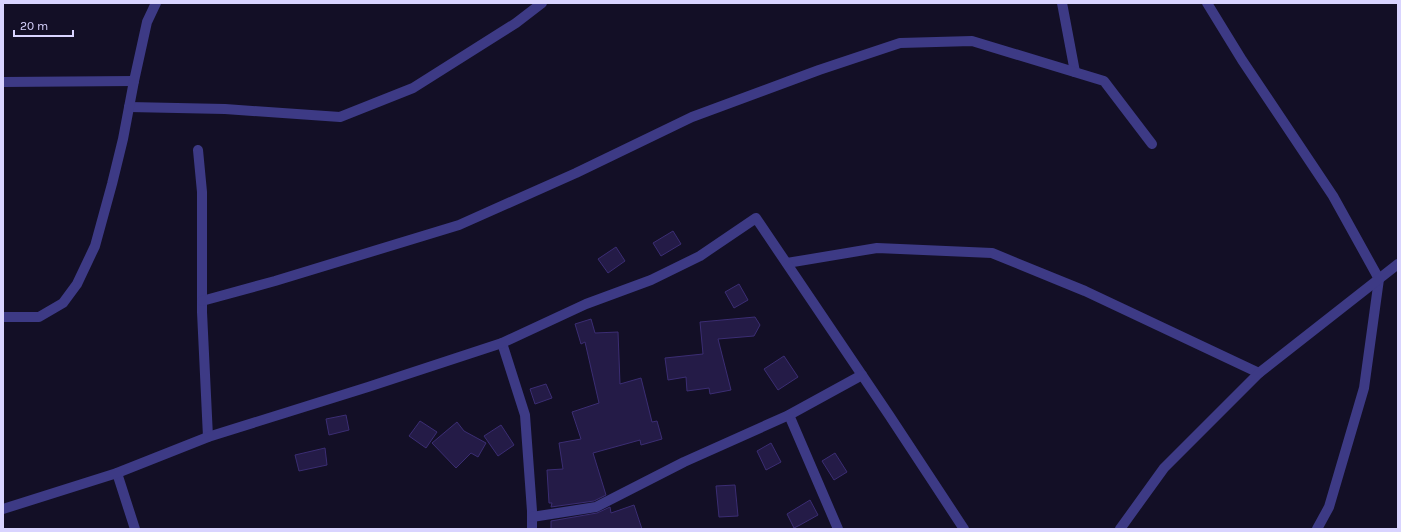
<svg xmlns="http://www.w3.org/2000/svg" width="1401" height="532" font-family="Karla,sans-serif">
  <rect width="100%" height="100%" fill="#130f26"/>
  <g fill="#241b47" stroke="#3b2d73">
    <path d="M 673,231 L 681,244 L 661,256 L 653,243 Z"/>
    <path d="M 616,247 L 625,261 L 608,273 L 598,259 Z"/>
    <path d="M 739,284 L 748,300 L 734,308 L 725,292 Z"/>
    <path d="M 755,317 L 760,325 L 754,336 L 718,339 L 731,390 L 710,394 L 709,388 L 687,391 L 686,377 L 668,380 L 665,358 L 703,354 L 700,322 Z"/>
    <path d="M 591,319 L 595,333 L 618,332 L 620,384 L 641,378 L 652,422 L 657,421 L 662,439 L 641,445 L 640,440 L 593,453 L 606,495 L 594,501 L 551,507 L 552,503 L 549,503 L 547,470 L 563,469 L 559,443 L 581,439 L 572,412 L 599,403 L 585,342 L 581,344 L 575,324 Z"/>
    <path d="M 784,356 L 798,377 L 778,390 L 764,369 Z"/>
    <path d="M 546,384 L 552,398 L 535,404 L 530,389 Z"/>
    <path d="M 346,415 L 349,430 L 329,435 L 326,419 Z"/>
    <path d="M 420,421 L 437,432 L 426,448 L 409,436 Z"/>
    <path d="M 457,422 L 464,431 L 486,443 L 478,457 L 471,453 L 456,468 L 432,443 Z"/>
    <path d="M 501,425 L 514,445 L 498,456 L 484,436 Z"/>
    <path d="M 771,443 L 781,462 L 766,470 L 757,451 Z"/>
    <path d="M 325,448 L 327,465 L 299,471 L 295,455 Z"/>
    <path d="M 835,453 L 847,472 L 834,480 L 822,461 Z"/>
    <path d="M 735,485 L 738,516 L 719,517 L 716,486 Z"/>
    <path d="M 810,500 L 818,515 L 800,525 L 794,528 L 787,514 Z"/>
    <path d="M 634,505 L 642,529 L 551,529 L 551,521 L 597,513 L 610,507 L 611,513 Z"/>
  </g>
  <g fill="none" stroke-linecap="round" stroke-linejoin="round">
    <g stroke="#3d3a85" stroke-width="10">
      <path d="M 1062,3 L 1075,72"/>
      <path d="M 1207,3 L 1242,60 L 1333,196 L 1379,279 L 1364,388 L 1329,507 L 1317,529"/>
      <path d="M 3,82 L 134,81"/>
      <path d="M 129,107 L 225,109 L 340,117 L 413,88 L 516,23 L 542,3"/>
      <path d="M 198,150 L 202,192 L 202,312 L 208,437"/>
      <path d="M 787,263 L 877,248 L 992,253 L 1085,291 L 1259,373"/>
      <path d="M 202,301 L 275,281 L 459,225 L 576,173 L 692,117 L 819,70 L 900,43 L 972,41 L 1104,81 L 1152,144"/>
      <path d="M 3,317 L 39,317 L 63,303 L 77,284 L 95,246 L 112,184 L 123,139 L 134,81 L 147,22 L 156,3"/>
      <path d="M 502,343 L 525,415 L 532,511 L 532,529"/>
      <path d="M 789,415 L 838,529"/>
      <path d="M 117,473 L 135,529"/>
      <path d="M 3,509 L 117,473 L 208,437 L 368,387 L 502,343 L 586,304 L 651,280 L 700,256 L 756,218 L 889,415 L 964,529"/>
      <path d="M 532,517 L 596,507 L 684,462 L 789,415 L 862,375"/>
      <path d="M 1120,529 L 1164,468 L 1259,373 L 1398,264"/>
    </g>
  </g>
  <rect width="1401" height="532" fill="none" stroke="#d9d4ff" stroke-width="8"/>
  <path d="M14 30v6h59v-6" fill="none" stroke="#d9d4ff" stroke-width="2"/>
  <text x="20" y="30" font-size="12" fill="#d9d4ff" stroke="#130f26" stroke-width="3" paint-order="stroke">20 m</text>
</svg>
